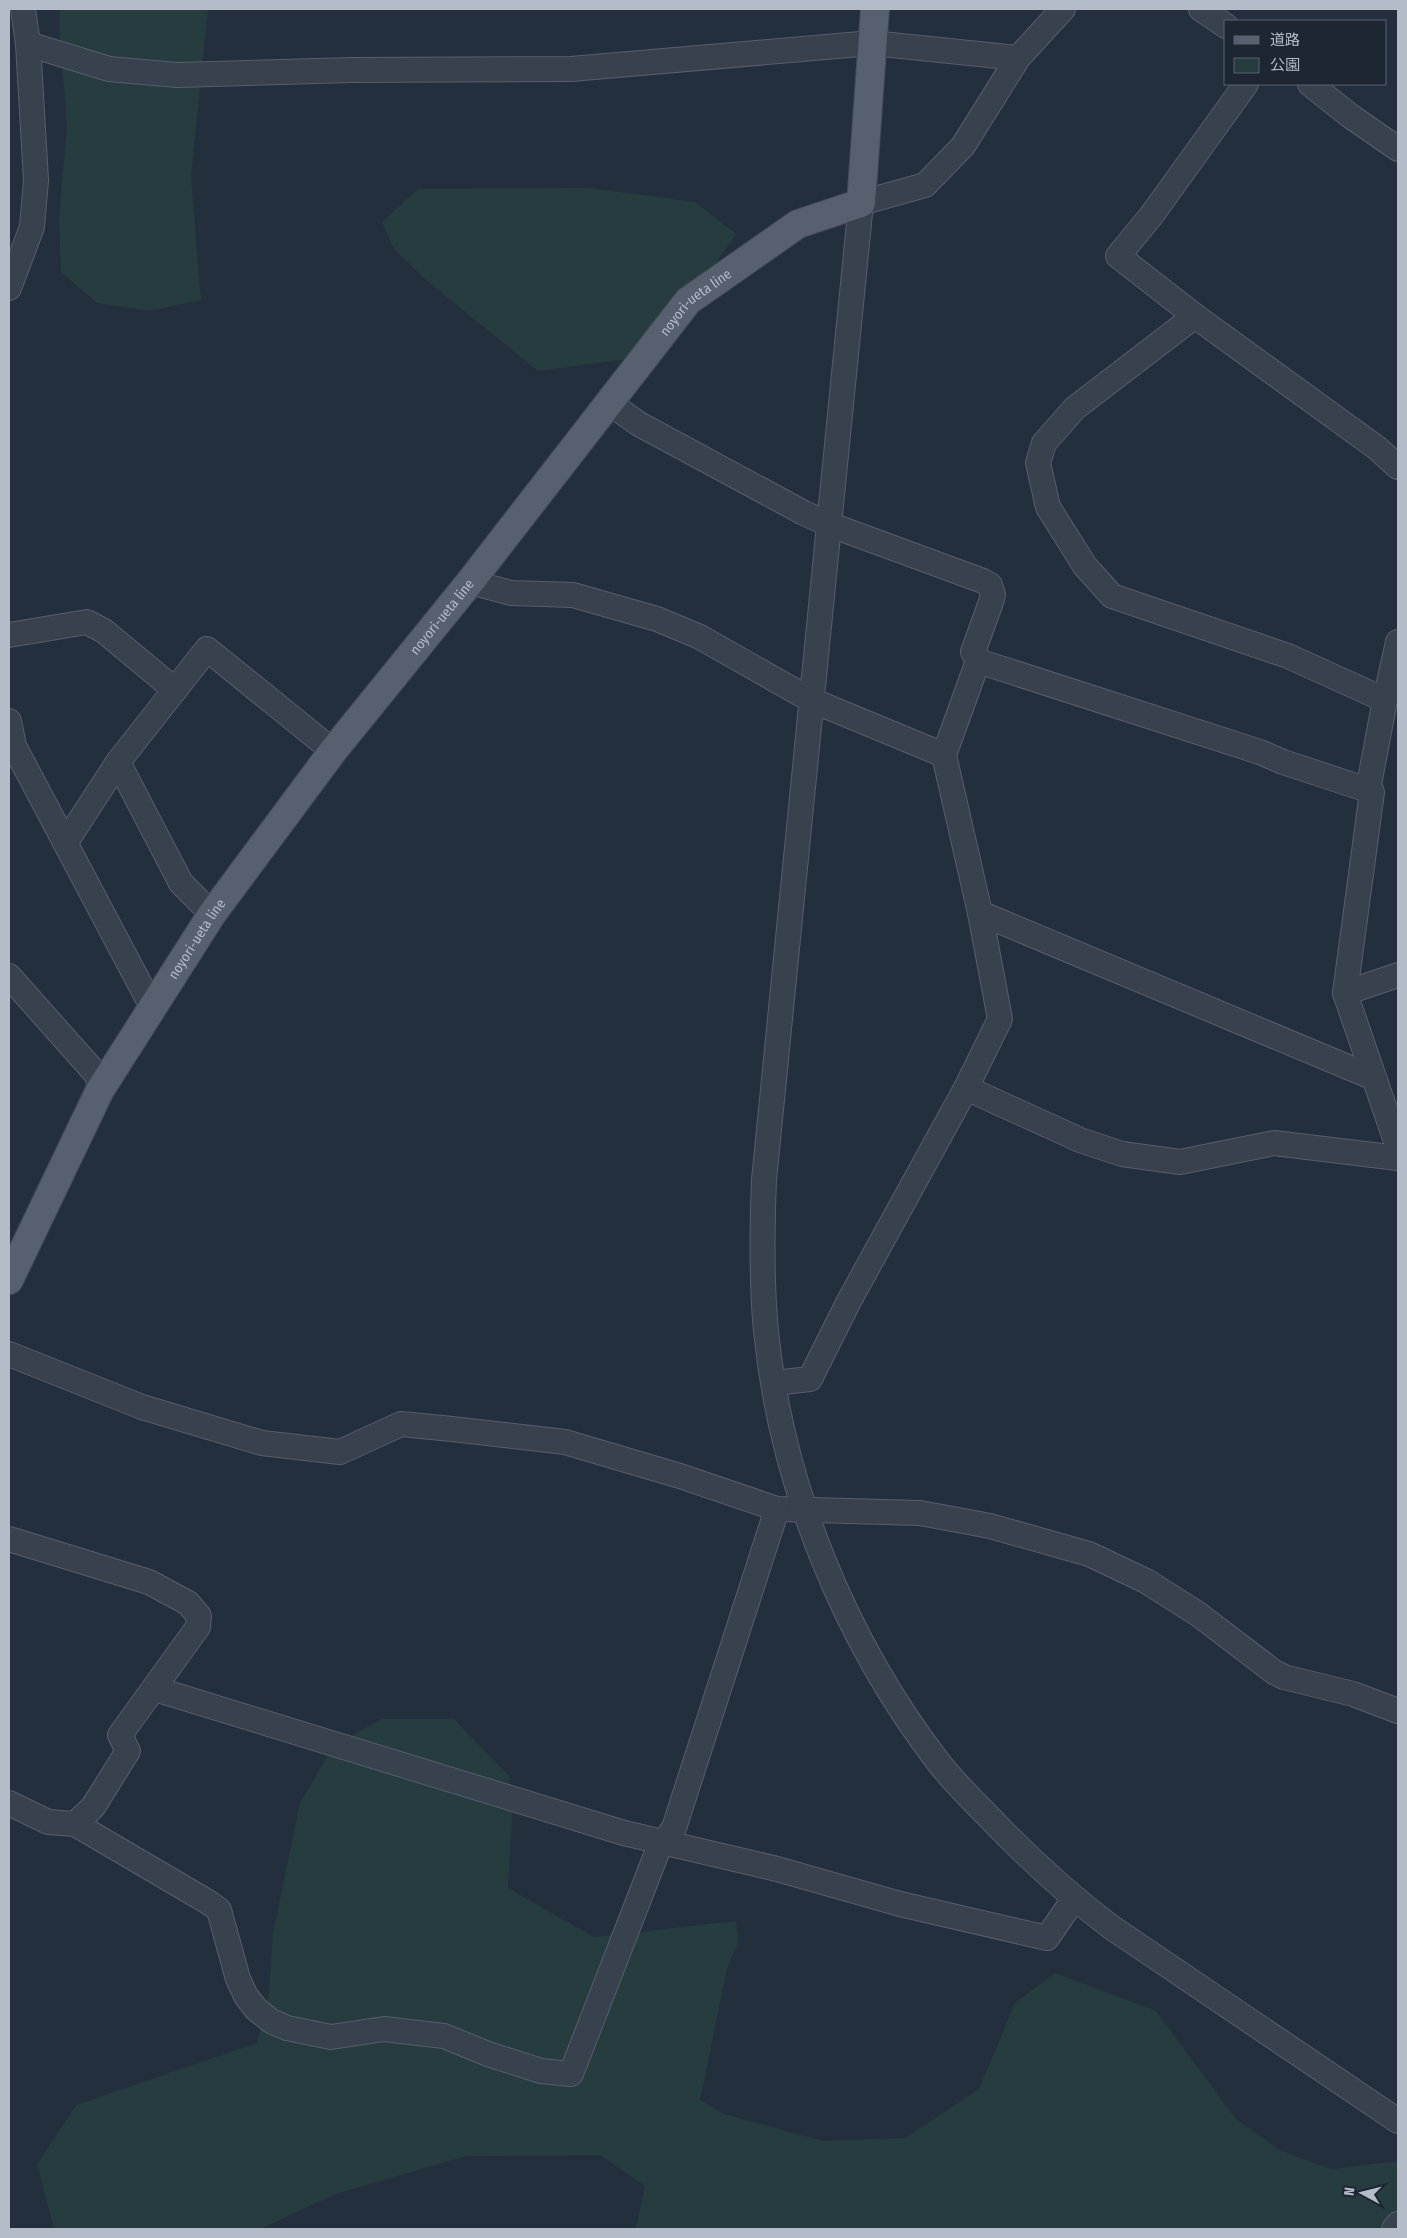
<svg xmlns="http://www.w3.org/2000/svg" width="1407" height="2238" font-family="'Fira Sans Condensed','Noto Sans JP',sans-serif">
  <rect width="100%" height="100%" fill="#242f3e"/>
  <g fill="#263c3f">
    <path d="M 60,9 L 208,9 L 191,177 L 201,300 L 149,311 L 97,303 L 61,272 L 59,216 L 67,126 L 59,25 Z"/>
    <path d="M 590,188 L 695,202 L 736,234 L 701,285 L 629,359 L 538,371 L 426,280 L 394,249 L 382,222 L 418,189 Z"/>
    <path d="M 382,1719 L 454,1719 L 509,1776 L 512,1818 L 508,1888 L 594,1937 L 736,1921 L 738,1942 L 727,1969 L 700,2100 L 724,2114 L 823,2141 L 905,2138 L 979,2089 L 1015,2003 L 1055,1973 L 1156,2011 L 1236,2119 L 1281,2151 L 1332,2169 L 1398,2161 L 1398,2229 L 636,2229 L 645,2186 L 600,2155 L 466,2156 L 336,2194 L 260,2229 L 54,2229 L 37,2164 L 76,2105 L 257,2043 L 269,1993 L 273,1933 L 300,1803 L 334,1745 Z"/>
  </g>
  <g fill="none" stroke-linecap="round" stroke-linejoin="round">
    <g stroke="#565f6c" stroke-width="26">
      <g id="minor">
        <path d="M 1063,9 L 1018,58 L 963,146 L 925,185 L 861,203 L 764,1180 C 762,1230 761,1280 766,1331 C 781,1484 845,1641 939,1763 C 953,1781 970,1798 986,1814 C 1025,1855 1066,1893 1111,1927 L 1398,2121"/>
        <path d="M 1201,9 L 1226,26"/>
        <path d="M 28,44 L 109,69 L 177,75 L 352,70 L 571,69 L 872,43 L 1018,58"/>
        <path d="M 1246,84 L 1151,216 L 1118,256 L 1195,316 L 1377,448 L 1398,467"/>
        <path d="M 1310,84 L 1349,115 L 1398,149"/>
        <path d="M 9,288 L 32,227 L 36,180 L 28,44 L 23,9"/>
        <path d="M 1195,316 L 1075,408 L 1044,443 L 1038,463 L 1048,507 L 1085,566 L 1112,596 L 1288,656 L 1385,700"/>
        <path d="M 608,402 L 639,424 L 804,513 L 828,524 L 983,581 L 990,585 L 993,595 L 991,602 L 973,652 L 978,661 L 1260,752 L 1283,762 L 1368,790"/>
        <path d="M 470,582 L 511,593 L 573,595 L 657,619 L 700,637 L 811,700 L 944,755"/>
        <path d="M 9,635 L 87,622 L 104,631 L 175,690"/>
        <path d="M 1398,642 L 1385,700 L 1368,790 L 1372,792 L 1345,993 L 1398,1147"/>
        <path d="M 9,721 L 14,746 L 152,1007"/>
        <path d="M 118,762 L 181,883 L 212,914"/>
        <path d="M 66,842 L 118,762 L 207,649 L 333,751"/>
        <path d="M 980,913 L 1374,1078"/>
        <path d="M 9,976 L 97,1075 L 100,1090"/>
        <path d="M 1345,993 L 1398,975"/>
        <path d="M 966,1088 L 1080,1140 L 1122,1154 L 1180,1162 L 1274,1143 L 1398,1158"/>
        <path d="M 9,1354 L 142,1407 L 262,1443 L 340,1452 L 401,1424 L 452,1429 L 565,1442 L 680,1476 L 777,1509 L 920,1513 L 990,1526 L 1089,1554 L 1146,1581 L 1198,1614 L 1274,1672 L 1284,1677 L 1353,1694 L 1398,1711"/>
        <path d="M 774,1383 L 810,1379 L 849,1301 L 966,1088 L 1000,1019 L 980,913 L 944,755 L 978,661"/>
        <path d="M 9,1539 L 149,1582 L 188,1603 L 199,1616 L 198,1627 L 120,1735 L 128,1751 L 93,1807 L 75,1824"/>
        <path d="M 155,1689 L 624,1833 L 777,1869 L 900,1904 L 1047,1938 L 1074,1899"/>
        <path d="M 9,1803 L 48,1822 L 75,1824 L 208,1902 L 219,1910 L 238,1979 L 246,1996 L 256,2009 L 271,2021 L 287,2028 L 331,2037 L 384,2029 L 444,2036 L 488,2054 L 541,2071 L 571,2074 L 658,1850 L 674,1828 L 777,1509"/>
        <path d="M 1394,2229 L 1398,2224"/>
      </g>
    </g>
    <g stroke="#414a57" stroke-width="30">
      <g id="major">
        <path id="s1" d="M 9,1280 L 100,1090 L 212,914 L 333,751 L 470,582 L 688,301 L 798,224 L 861,203 L 875,9"/>
      </g>
    </g>
    <use href="#minor" stroke="#38414e" stroke-width="24"/>
    <use href="#major" stroke="#56606e" stroke-width="28"/>
  </g>
  <g text-anchor="middle" stroke-width="4" stroke-linejoin="round" paint-order="stroke">
    <g font-size="14" fill="#b4bcc9" stroke="#1d2633">
      <text dy="5" stroke="none"><textPath href="#s1" startOffset="1200">noyori-ueta line</textPath></text>
      <text dy="5" stroke="none"><textPath href="#s1" startOffset="795">noyori-ueta line</textPath></text>
      <text dy="5" stroke="none"><textPath href="#s1" startOffset="390">noyori-ueta line</textPath></text>
    </g>
  </g>
  <rect width="1407" height="2238" fill="none" stroke="#b4bcc9" stroke-width="20"/>
  <rect x="1224" y="20" width="162" height="65" fill="#1d2633" stroke="#59626f"/>
  <rect x="1234" y="36" width="25" height="8" fill="#56606e" stroke="#59626f"/>
  <text x="1270" y="45" font-size="15" fill="#b4bcc9">道路</text>
  <rect x="1234" y="58" width="25" height="15" fill="#263c3f" stroke="#59626f"/>
  <text x="1270" y="70" font-size="15" fill="#b4bcc9">公園</text>
  <g transform="translate(1362 2193) rotate(277)" stroke="#1d2633" stroke-width="4" paint-order="stroke">
  <path d="M0-4L9 19L0 12L-9 19Z" fill="#b4bcc9"/>
  <text y="-8" font-size="14" font-weight="bold" text-anchor="middle" fill="#b4bcc9">N</text>
  </g>
</svg>
